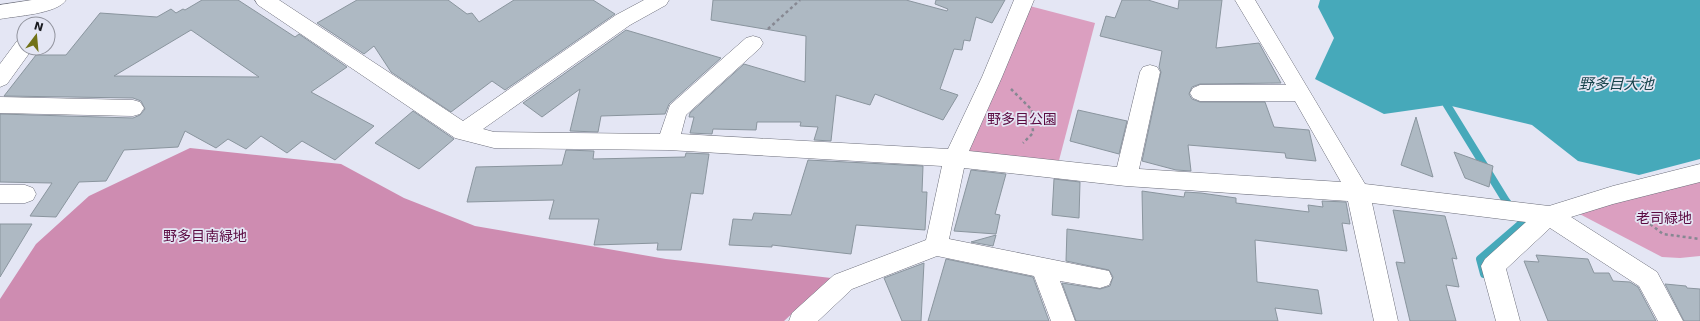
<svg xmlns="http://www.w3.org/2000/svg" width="1700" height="321" font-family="'DejaVu Sans','Noto Sans JP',sans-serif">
  <rect width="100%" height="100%" fill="#e4e6f4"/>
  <g fill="#db9fc0">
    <path d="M 1022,4 L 1095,23 L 1057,168 L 955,158 Z"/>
    <path d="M 1700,173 L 1700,256 L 1680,258 L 1662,257 L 1570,209 Z"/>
  </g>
  <path fill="#ce8cb1" d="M 190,148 L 341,164 L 404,198 L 475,226 L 666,259 L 831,278 L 784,321 L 0,321 L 0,299 L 36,244 L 89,196 Z"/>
  <path fill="#46a9ba" d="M 1320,0 L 1700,0 L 1700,159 L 1639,175 L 1578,161 L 1532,125 L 1447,105 L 1384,114 L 1315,79 L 1334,38 L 1318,7 Z"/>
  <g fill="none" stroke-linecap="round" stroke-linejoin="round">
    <path stroke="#46a9ba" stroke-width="8" d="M 1447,105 L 1506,201 L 1523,222 L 1480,259 L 1484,274"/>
  </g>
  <g fill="#aeb9c3" stroke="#8a959e" fill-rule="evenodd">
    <path d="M 202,0 L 238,0 L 295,37 L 299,34 L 347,67 L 311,92 L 374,126 L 335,160 L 302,141 L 287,153 L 261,136 L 246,149 L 228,139 L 216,148 L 185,131 L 178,147 L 124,150 L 106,181 L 79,182 L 56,217 L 30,216 L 52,183 L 0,182 L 0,114 L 133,118 L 140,115 L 145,109 L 141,101 L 133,98 L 4,96 L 36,55 L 66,55 L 100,13 L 157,17 L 171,9 L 176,13 L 183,9 L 185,10 ZM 191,30 L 259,77 L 114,76 Z"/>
    <path d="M 357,0 L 448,0 L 467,14 L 472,13 L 479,22 L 514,0 L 593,0 L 615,14 L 505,90 L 492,81 L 451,112 L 391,72 L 374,46 L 364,54 L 317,23 Z"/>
    <path d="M 713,0 L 906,0 L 947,11 L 948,9 L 935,4 L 936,0 L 1005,0 L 992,23 L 976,17 L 970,41 L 964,40 L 962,50 L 954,49 L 940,89 L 958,95 L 943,120 L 875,94 L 870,105 L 836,95 L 831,141 L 814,140 L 818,127 L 800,126 L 801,122 L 757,122 L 756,130 L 713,129 L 712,134 L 690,133 L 694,117 L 689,117 L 690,113 L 744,64 L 805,82 L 806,36 L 711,20 Z"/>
    <path d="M 1122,0 L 1148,0 L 1178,9 L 1179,0 L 1222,0 L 1216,48 L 1259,43 L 1281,83 L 1200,84 L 1192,87 L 1189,94 L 1192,99 L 1200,102 L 1265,102 L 1274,127 L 1309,130 L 1316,161 L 1286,158 L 1285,153 L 1188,145 L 1191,171 L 1176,170 L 1142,161 L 1161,72 L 1159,67 L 1162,51 L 1100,36 L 1106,16 L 1115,18 Z"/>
    <path d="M 626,30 L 721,58 L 669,104 L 665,114 L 601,116 L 598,132 L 570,131 L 580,89 L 542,117 L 523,103 Z"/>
    <path d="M 1078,110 L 1127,121 L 1119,154 L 1070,141 Z"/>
    <path d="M 413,111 L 454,139 L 419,169 L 375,143 Z"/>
    <path d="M 1416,117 L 1433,177 L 1401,165 Z"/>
    <path d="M 566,150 L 594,151 L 593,159 L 685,157 L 686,153 L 709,154 L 703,194 L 691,193 L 681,250 L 657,250 L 658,243 L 594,245 L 599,219 L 549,219 L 554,200 L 467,202 L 476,167 L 562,165 Z"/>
    <path d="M 1454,152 L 1493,166 L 1489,187 L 1465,178 Z"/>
    <path d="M 808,160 L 923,166 L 922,192 L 927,192 L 925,230 L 856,225 L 851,254 L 772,245 L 772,247 L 729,245 L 733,219 L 752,220 L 754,213 L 791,215 Z"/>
    <path d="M 971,170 L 1006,174 L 995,214 L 1000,215 L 996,234 L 954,231 Z"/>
    <path d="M 1054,179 L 1080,182 L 1079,218 L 1052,215 Z"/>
    <path d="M 1142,191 L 1184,197 L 1185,192 L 1201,193 L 1236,198 L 1236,203 L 1309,212 L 1308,205 L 1323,207 L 1322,201 L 1346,202 L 1350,224 L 1342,223 L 1347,251 L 1255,240 L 1257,282 L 1318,290 L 1322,314 L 1275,308 L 1278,321 L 1076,321 L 1062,283 L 1100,289 L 1110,286 L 1113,277 L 1109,270 L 1066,261 L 1067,229 L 1143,240 Z"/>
    <path d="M 1393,210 L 1445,216 L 1457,259 L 1452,258 L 1459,287 L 1446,285 L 1456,321 L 1410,321 L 1396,262 L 1405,263 Z"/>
    <path d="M 0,224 L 32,224 L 0,277 Z"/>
    <path d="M 996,235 L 993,246 L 971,242 Z"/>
    <path d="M 1536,255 L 1588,259 L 1594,273 L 1609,273 L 1613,281 L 1630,282 L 1638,287 L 1656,321 L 1548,321 L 1524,261 L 1539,262 Z"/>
    <path d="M 946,259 L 1033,277 L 1049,321 L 928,321 Z"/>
    <path d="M 924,263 L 921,321 L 902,321 L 884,278 Z"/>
    <path d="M 1665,284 L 1686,286 L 1687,288 L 1700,289 L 1700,321 L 1684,321 Z"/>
  </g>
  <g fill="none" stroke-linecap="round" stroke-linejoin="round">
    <g stroke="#6d6f7b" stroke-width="1">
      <g id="street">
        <path d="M 255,0 L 279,0 L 463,121 L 616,15 L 644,0 L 669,0 L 666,5 L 630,25 L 483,129 L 494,132 L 660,134 L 670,105 L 746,38 L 753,36 L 760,38 L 763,43 L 760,48 L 686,115 L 681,134 L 948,149 L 982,77 L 1014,0 L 1034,0 L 1002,77 L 969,151 L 1117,167 L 1140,72 L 1143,67 L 1150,65 L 1157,67 L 1160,72 L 1139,169 L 1341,182 L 1295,101 L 1200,101 L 1193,98 L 1190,93 L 1193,88 L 1200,85 L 1286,85 L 1235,0 L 1255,0 L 1365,184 L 1549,206 L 1613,186 L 1700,164 L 1700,182 L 1613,204 L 1571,217 L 1657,272 L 1683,321 L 1658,321 L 1639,286 L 1550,228 L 1506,269 L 1520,321 L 1496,321 L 1481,266 L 1485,259 L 1526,222 L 1372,203 L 1398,321 L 1374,321 L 1348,201 L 1126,186 L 964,168 L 949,239 L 1109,271 L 1112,278 L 1109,285 L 1100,288 L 1060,281 L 1075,321 L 1051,321 L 1034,276 L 937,256 L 852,289 L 818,321 L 789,321 L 792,313 L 834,275 L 926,240 L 942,166 L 668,150 L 494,148 L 455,138 L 258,5 Z"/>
        <path d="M 0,97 L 133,100 L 140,102 L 144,108 L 140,114 L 133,116 L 0,113 Z"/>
        <path d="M 0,185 L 25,185 L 33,188 L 36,194 L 33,200 L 25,203 L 0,203 Z"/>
      </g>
    </g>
    <g stroke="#6d6f7b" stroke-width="1">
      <g id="secondary">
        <path d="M 32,0 L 66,0 C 57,14 16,16 0,19 L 0,5 Z"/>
        <path d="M 24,39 L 24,48 L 33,48 L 7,84 L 0,87 L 0,64 L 17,41 Z"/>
      </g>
    </g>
    <g stroke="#878892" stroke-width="2.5" stroke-dasharray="3 3" stroke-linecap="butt">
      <path d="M 768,29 L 800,0"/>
      <path d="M 1011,89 L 1032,110 L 1033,133 L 1023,143"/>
      <path d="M 1636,213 L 1663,234 L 1700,239"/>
    </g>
    <use href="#street" fill="#fff" fill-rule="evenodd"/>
    <use href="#secondary" fill="#fff" fill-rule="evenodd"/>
  </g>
  <g text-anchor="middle" stroke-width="3.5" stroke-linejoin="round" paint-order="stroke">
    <g font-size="14" fill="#5a0940" stroke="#e4e6f4">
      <text x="1022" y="124">野多目公園</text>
      <text x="1664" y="223">老司緑地</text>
      <text x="205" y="241">野多目南緑地</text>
    </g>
    <g font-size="15" font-style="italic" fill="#17434b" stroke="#e4e6f4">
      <text x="1616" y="89">野多目大池</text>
    </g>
  </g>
  <g transform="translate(36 36) rotate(16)"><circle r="19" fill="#e4e6f4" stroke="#92949e"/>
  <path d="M0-3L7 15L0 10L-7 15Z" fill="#717217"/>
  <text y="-6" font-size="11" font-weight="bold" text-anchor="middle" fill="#18191e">N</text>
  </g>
</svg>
